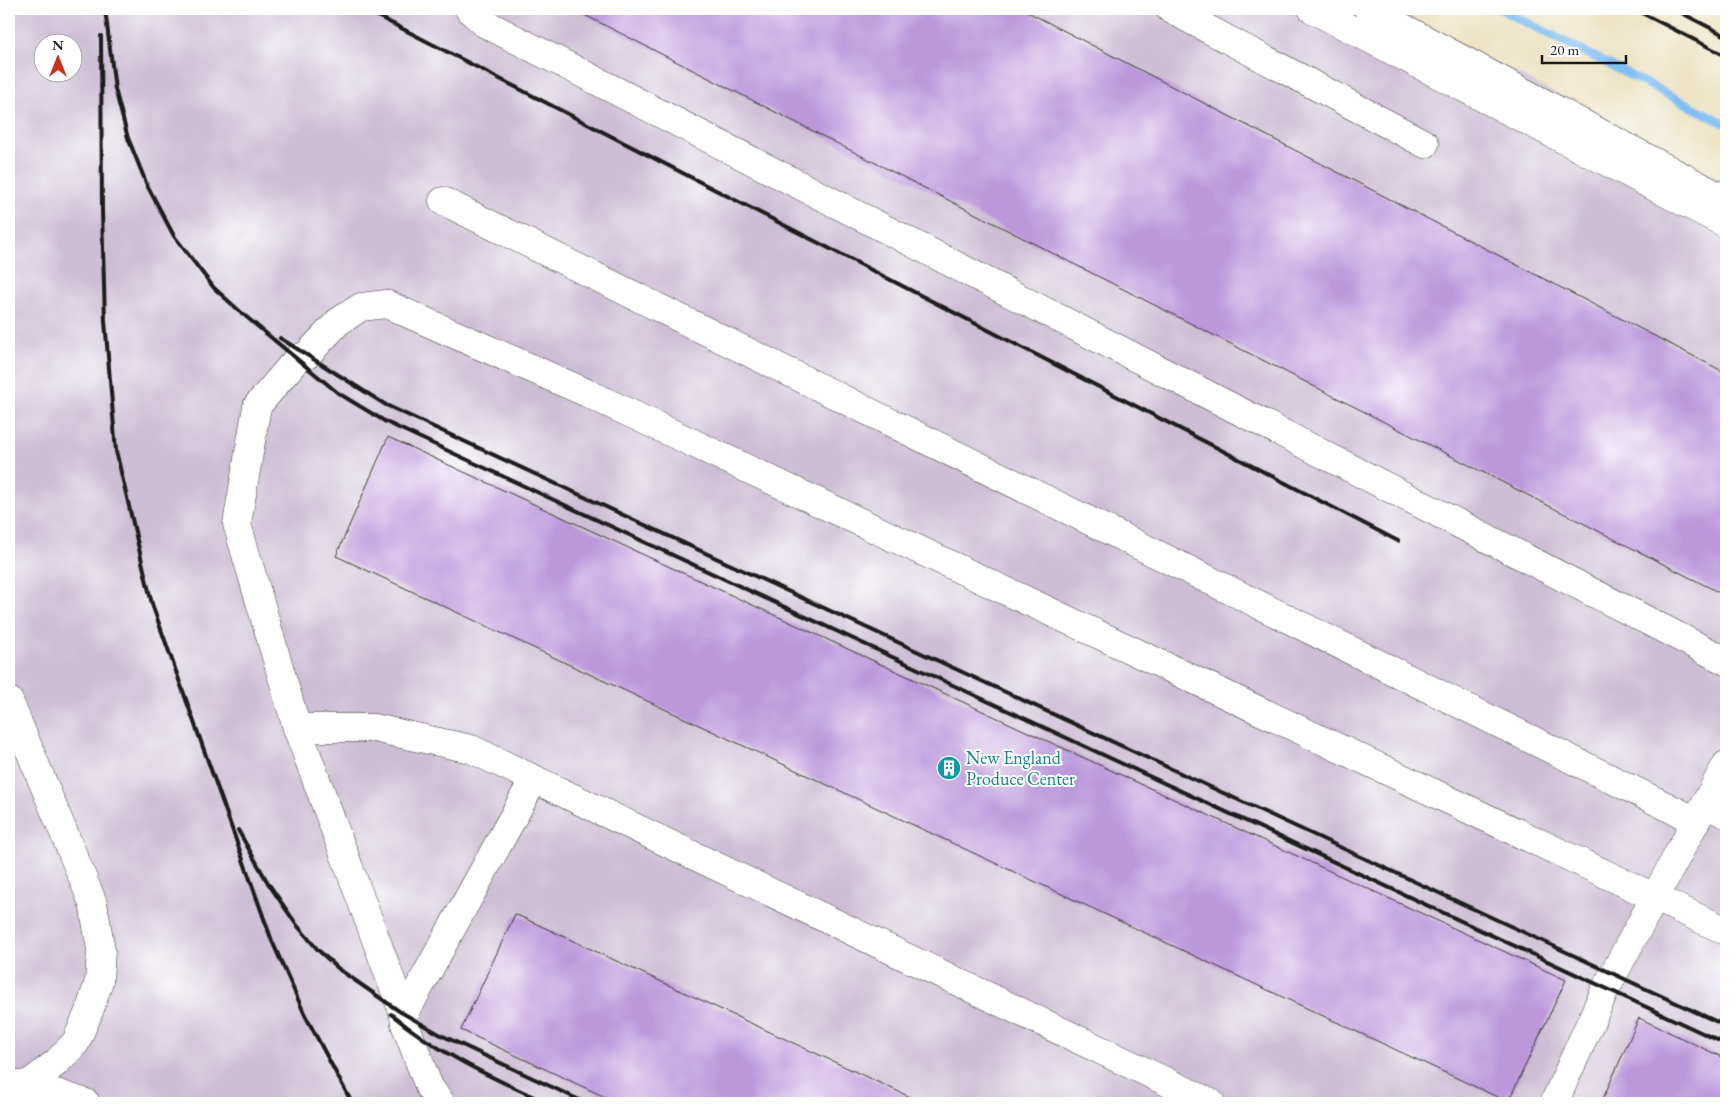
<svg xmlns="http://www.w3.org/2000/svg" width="1735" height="1112" font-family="'EB Garamond',serif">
  <rect width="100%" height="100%" fill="#fff"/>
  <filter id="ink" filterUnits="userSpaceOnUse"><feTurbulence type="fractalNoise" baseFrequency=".02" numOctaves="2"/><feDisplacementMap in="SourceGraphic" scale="10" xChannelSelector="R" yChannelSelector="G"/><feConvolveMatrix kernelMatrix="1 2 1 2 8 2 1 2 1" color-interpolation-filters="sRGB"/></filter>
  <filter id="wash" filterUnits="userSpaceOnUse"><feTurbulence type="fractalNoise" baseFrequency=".0096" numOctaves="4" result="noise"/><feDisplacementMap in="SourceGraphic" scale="20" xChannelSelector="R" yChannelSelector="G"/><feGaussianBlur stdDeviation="1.12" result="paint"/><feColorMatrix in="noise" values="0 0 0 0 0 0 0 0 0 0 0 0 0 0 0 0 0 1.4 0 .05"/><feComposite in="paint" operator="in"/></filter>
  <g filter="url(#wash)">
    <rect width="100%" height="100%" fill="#ece4c5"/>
    <path fill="#ccbed3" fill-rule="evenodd" d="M 9,9 L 1394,9 L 1726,183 L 1726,1103 L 9,1103 ZM 42,42 L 72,42 L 72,72 L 42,72 Z"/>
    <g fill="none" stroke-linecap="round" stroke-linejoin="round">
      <path stroke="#80bef3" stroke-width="9" d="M 1500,9 L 1726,124"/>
    </g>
    <g id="blocks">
      <g fill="#bc98db">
        <path d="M 573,9 L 1022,9 L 1726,373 L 1726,596 Z"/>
        <path d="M 388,437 L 1566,980 L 1508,1102 L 336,556 Z"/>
        <path d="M 515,914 L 923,1103 L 618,1103 L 461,1030 Z"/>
        <path d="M 1639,1018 L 1726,1059 L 1726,1103 L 1601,1103 Z"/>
      </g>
    </g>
  </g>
  <g filter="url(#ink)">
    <use href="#blocks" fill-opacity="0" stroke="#3b3a35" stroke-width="1"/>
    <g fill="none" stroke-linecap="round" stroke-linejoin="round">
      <g stroke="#3b3a35" stroke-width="29">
        <g id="minor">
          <path d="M 469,9 L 484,23 L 1726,661"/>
          <path d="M 1170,9 L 1425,144"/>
          <path d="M 1312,9 L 1726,224"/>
          <path d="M 1368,9 L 1726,200"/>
          <path d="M 443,201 L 1696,821"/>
          <path d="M 9,701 L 93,903 L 101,950 L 99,981 L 90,1009 L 76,1042 L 57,1062 L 29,1084"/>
          <path d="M 297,728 L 374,728 L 471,749 L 1211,1103"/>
          <path d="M 1705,804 L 1726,814"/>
          <path d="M 404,1015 L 534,779"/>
          <path d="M 9,1086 L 29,1084 L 86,1103"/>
          <path d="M 441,1103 L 429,1087 L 405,1024 L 404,1015 L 297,728 L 237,524 L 257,406 L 297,359 L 307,355 L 338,322 L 361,307 L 386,304 L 587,393 L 1726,931"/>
          <path d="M 1554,1103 L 1606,988 L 1726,765"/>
        </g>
      </g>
      <use href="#minor" stroke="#fff" stroke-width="28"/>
      <g stroke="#1c1c1c" stroke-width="4">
        <path d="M 105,9 L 115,89 L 128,138 L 147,185 L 174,236 L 214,288 L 244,315 L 338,393 L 386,422 L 1726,1044"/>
        <path d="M 364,9 L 1398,541"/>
        <path d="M 1634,9 L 1726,56"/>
        <path d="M 1674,9 L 1726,36"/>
        <path d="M 101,36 L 102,211 L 105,321 L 116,451 L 152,604 L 272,941 L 305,1015 L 352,1103"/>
        <path d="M 280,338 L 386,405 L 1726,1026"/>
        <path d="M 238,830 L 268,883 L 296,924 L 318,950 L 340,970 L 399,1011 L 441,1035 L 586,1103"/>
        <path d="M 391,1014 C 437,1053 493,1078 547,1103"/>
      </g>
    </g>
  </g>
  <defs>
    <g id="building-disc" transform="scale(1.25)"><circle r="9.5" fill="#0f9aa8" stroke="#fff"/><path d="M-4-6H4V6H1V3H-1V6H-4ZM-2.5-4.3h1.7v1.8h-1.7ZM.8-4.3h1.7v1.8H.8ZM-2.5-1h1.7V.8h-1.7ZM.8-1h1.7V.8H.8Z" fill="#fff"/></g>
  </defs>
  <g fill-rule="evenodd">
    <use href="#building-disc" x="949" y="768"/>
  </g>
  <g text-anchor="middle" stroke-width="4" stroke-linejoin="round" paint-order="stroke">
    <g font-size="18" fill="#0d838f" stroke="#fff" text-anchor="start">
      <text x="966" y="764">New England<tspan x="966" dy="21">Produce Center</tspan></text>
    </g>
  </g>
  <rect width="1735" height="1112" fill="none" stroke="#fff" stroke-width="30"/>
  <g transform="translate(58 58)"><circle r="24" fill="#ffffff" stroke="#a4a4a4"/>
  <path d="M0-4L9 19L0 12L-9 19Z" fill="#c8321e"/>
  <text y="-8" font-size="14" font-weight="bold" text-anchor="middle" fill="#1c1c1c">N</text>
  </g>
  <path d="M1542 55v8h84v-8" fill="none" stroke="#1c1c1c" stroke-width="2.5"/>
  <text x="1550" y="55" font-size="15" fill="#1c1c1c" stroke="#ffffff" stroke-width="4" paint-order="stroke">20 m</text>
</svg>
